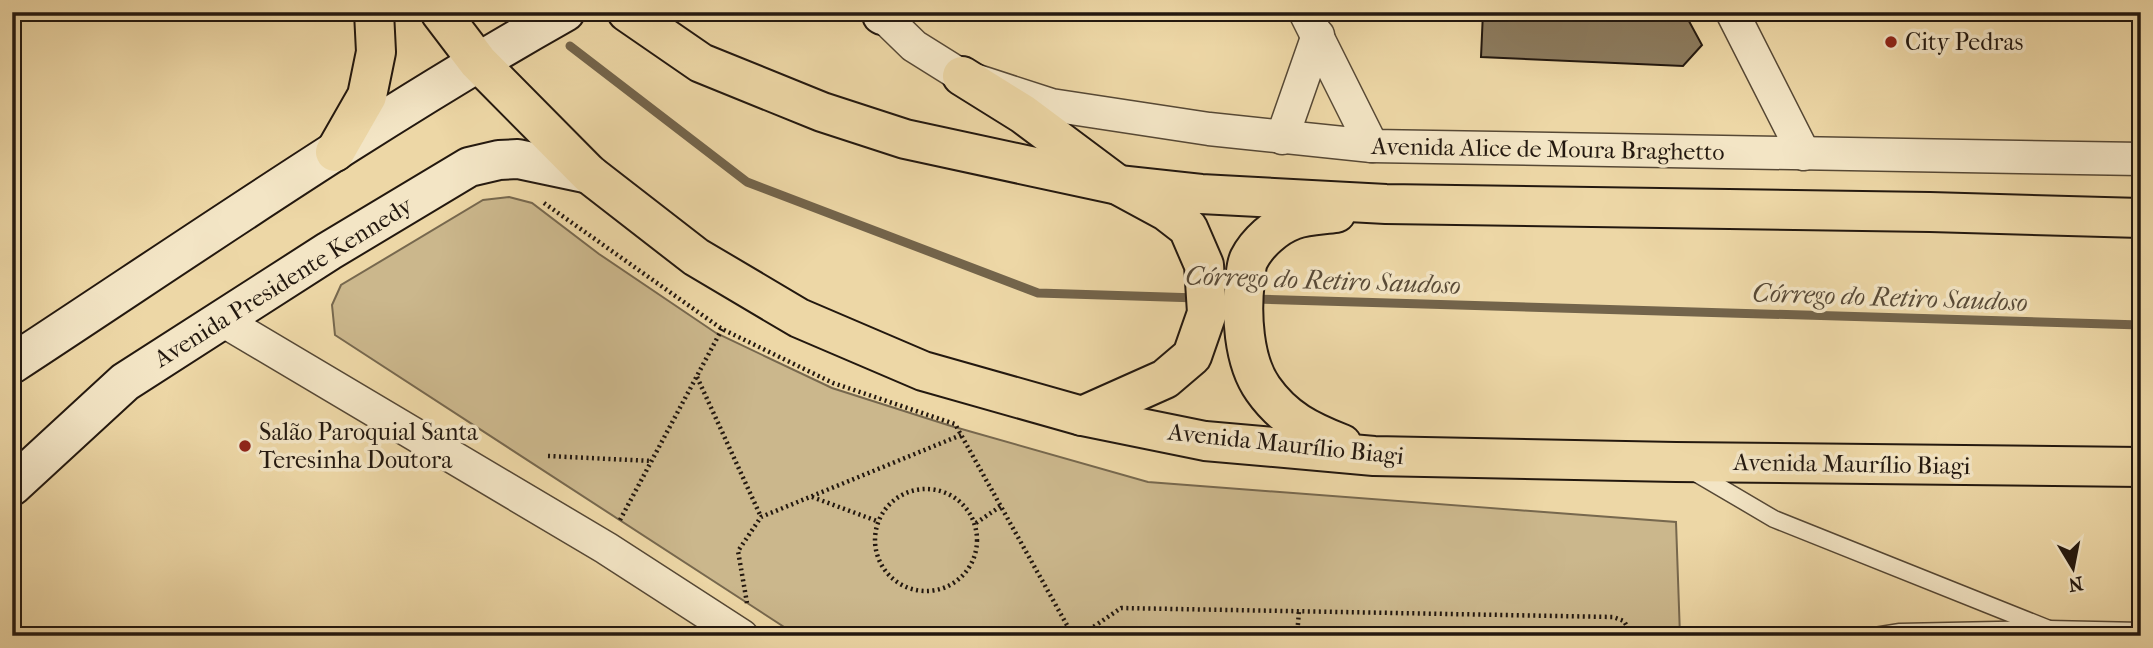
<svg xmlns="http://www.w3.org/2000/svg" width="2153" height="648" font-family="'IM FELL French Canon',serif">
  <rect width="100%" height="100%" fill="#edd7a6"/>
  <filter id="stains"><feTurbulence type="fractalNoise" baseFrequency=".00286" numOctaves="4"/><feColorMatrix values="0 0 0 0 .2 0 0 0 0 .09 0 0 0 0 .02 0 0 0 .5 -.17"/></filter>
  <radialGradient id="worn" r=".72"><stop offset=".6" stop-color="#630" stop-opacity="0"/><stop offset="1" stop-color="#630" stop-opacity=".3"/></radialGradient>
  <path fill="#cbb78c" stroke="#77684e" stroke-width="2" d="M 509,197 L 532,203 L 599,254 L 716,333 L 832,388 L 951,426 L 1148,482 L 1676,522 L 1680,636 L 798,636 L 335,335 L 332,305 L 341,285 L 483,200 Z"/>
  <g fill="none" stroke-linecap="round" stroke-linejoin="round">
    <g stroke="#73644b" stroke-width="9">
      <path d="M 570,46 L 747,182 L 1038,293 L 1198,298"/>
      <path d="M 1254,299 L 2141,325"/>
    </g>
  </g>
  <path fill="#8c7b5e" stroke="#23180f" stroke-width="2" d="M 1483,12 L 1574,12 L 1574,17 L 1600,18 L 1611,12 L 1684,12 L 1702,45 L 1683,66 L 1481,57 Z"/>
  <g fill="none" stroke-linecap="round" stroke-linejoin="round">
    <g stroke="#564835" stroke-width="19">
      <g id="lane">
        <path d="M 1694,472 L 1774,519 L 2049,629"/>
        <path d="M 1875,636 L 1900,632 L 2049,629 L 2141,631"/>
      </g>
    </g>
    <g stroke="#564835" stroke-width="35">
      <g id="street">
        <path d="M 879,12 L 914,46 L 962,76 L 1051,105 L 1209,129 L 1372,146 L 2141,159"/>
        <path d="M 1305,12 L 1372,146"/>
        <path d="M 1732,12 L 1804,154"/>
        <path d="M 1282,138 L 1318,35"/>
        <path d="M 222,320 L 606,548 L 742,636"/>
      </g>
    </g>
    <g stroke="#23180f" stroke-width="42">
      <g id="secondary">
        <path d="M 882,15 L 883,12"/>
        <path d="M 12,364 C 195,244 375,119 565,12"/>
        <path d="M 12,486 L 125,382 L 329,251 L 469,167 L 499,160 L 518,159 L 589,174"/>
      </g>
    </g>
    <g stroke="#23180f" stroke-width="42">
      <g id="primary">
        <path d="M 440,12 L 478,62 L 589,174 L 696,257 L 799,318 L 923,371 L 1082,416 L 1205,441 L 1374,456 L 1676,462 L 2141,467"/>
        <path d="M 627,12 L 701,63 L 822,112 L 905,139 L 1118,185 L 1201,194 L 1386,204 L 1930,212 L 2141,218"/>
        <path d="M 962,76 L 1023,114 L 1118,185 L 1166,211 L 1188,228 L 1204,265 L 1207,313 L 1192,356 L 1165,379 L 1082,416"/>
        <path d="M 335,152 L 367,96 L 376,52 L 374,12"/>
        <path d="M 1336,213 C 1322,215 1306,215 1293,220 C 1276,226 1257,243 1249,259 C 1246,265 1246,273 1245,280 C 1241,313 1243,361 1263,389 C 1284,419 1309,431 1342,444"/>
      </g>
    </g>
    <g stroke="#23180f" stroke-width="4.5" stroke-dasharray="2 3.5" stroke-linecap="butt">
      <path d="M 544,203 L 722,329 L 833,383 L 955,424 L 1073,636"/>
      <path d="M 697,377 L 761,517"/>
      <path d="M 548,456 L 652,461"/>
      <circle cx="926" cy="540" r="51"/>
      <path d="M 812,497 L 877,521"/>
      <path d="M 620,520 L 722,329"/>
      <path d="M 976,523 L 1001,506"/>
      <path d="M 747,603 L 738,551 L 761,517 L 961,435"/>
      <path d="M 1080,636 L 1121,608 L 1613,617 L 1624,621 L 1629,630 L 1628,636"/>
      <path d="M 1297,636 L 1299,611"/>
    </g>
    <use href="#lane" stroke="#f3e5c5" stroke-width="16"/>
    <use href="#street" stroke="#f3e5c5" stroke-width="32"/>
    <use href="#secondary" stroke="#f3e5c5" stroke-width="38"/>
    <use href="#primary" stroke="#edd7a6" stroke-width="38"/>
  </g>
  <g fill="#8f2418" stroke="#f3e5c5" stroke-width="2.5">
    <circle cx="1891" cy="42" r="7"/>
    <circle cx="245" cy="446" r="7"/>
  </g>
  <g text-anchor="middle" stroke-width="7" stroke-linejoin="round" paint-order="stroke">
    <g font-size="24" fill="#23180f" stroke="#f3e5c5" text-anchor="start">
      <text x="1905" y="50">City Pedras</text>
      <text x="259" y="440">Salão Paroquial Santa<tspan x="259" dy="28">Teresinha Doutora</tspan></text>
    </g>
    <g font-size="24" fill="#23180f" stroke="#f3e5c5">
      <text transform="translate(1548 149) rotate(1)" y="8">Avenida Alice de Moura Braghetto</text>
      <text transform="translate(283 282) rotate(-32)" y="8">Avenida Presidente Kennedy</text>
      <text transform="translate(1286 444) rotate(6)" y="8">Avenida Maurílio Biagi</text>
      <text transform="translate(1852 464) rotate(1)" y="8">Avenida Maurílio Biagi</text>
    </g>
    <g font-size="26" font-style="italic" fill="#584a37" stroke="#f3e5c5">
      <text transform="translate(1323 280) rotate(2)" y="9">Córrego do Retiro Saudoso</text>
      <text transform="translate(1890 297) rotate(2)" y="9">Córrego do Retiro Saudoso</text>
    </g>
  </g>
  <rect width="2153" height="648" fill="none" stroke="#edd7a6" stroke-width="42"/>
  <rect x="14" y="14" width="2125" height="620" fill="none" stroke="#23180f" stroke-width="3.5"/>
  <rect x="21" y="21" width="2111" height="606" fill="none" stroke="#23180f" stroke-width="2"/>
  <g transform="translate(2073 568) rotate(170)" stroke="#f3e5c5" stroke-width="5" paint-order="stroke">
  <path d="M0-5L12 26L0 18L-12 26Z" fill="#23180f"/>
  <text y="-10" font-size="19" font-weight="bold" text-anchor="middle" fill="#23180f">N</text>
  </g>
  <rect width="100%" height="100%" filter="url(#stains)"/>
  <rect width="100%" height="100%" fill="url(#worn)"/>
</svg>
